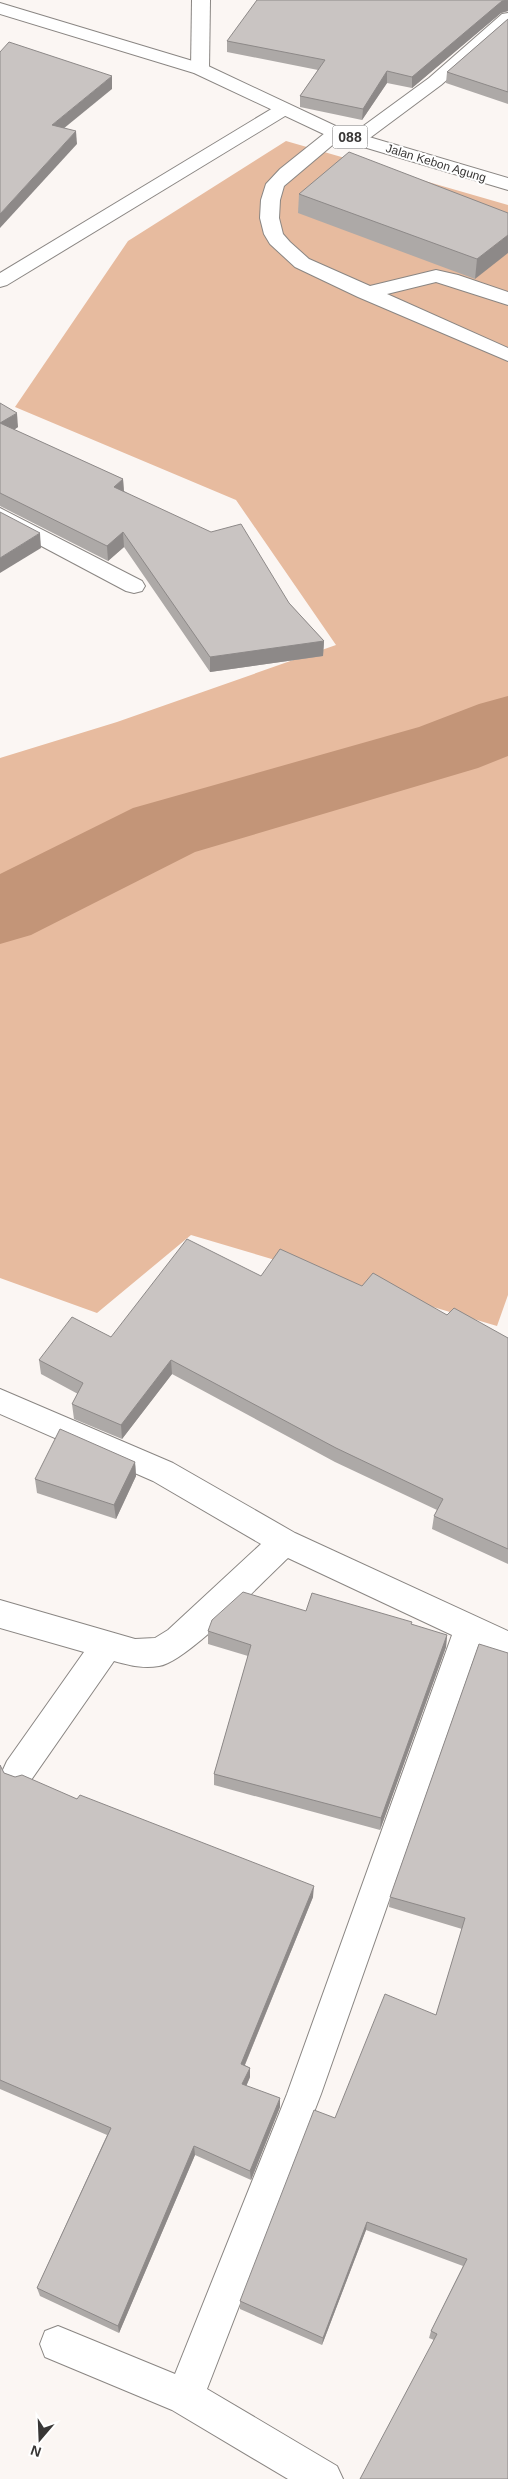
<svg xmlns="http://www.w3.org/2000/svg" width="508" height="2479" font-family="Arial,sans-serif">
  <rect width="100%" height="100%" fill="#fbf6f3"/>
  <path fill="#e7bb9f" d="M 286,141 L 508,205 L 508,1295 L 497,1326 L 191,1235 L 97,1313 L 0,1278 L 0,758 L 117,722 L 336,645 L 236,500 L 15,407 L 128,241 Z"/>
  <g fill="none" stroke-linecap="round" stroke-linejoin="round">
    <path fill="#c39578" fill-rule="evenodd" d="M 508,696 L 508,756 L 478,768 L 195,852 L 31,935 L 0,944 L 0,874 L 133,808 L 419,727 L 479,704 Z"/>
    <g stroke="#8a8683" stroke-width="2">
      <g id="minor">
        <path d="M 192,0 L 210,0 L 209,69 L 206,73 L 194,73 L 191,69 Z"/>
        <path d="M 508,13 L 508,27 L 441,85 L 363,143 L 351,143 L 348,139 L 351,135 L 429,78 L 502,14 Z"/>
        <path d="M 284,104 L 290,105 L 293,109 L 290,113 L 7,285 L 0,287 L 0,273 L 278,105 Z"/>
        <path d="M 336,128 L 342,129 L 345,133 L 342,137 L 284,186 L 280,200 L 279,218 L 283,234 L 290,242 L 309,259 L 370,286 L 436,270 L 458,275 L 508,292 L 508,305 L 436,282 L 387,294 L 508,348 L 508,361 L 358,297 L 295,267 L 270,244 L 264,234 L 260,218 L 261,200 L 266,184 L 280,169 L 330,129 Z"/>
        <path d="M 0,508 L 142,581 L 145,586 L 142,591 L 134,593 L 126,591 L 0,524 Z"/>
        <path d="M 0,1389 L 173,1463 L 295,1533 L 508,1631 L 508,1660 L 478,1647 L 321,2094 L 207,2389 L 337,2466 L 343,2479 L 288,2479 L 172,2410 L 45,2357 L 40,2344 L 45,2331 L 58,2326 L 175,2374 L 287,2094 L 452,1635 L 288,1558 C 263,1581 187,1662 159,1666 C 143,1669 129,1665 114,1661 L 29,1783 L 18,1787 L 7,1783 L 2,1772 L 7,1761 L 84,1652 L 0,1628 L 0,1600 L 135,1639 L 155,1638 L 168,1630 L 261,1544 L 153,1481 L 0,1414 Z"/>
      </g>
    </g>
    <g stroke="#8a8683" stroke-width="2">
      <path id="major" d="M 0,3 L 206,65 L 342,129 L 508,178 L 508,190 L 330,137 L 194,73 L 0,14 Z"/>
    </g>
    <use href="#minor" fill="#fff" fill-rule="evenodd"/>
    <use href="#major" fill="#fff" fill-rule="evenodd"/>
  </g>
  <g fill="#ada9a7">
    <path d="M 508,0 L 508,11 L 501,13 L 412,88 L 387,83 L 362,120 L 300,107 L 300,96 L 318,70 L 227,52 L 227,41 Z"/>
    <path d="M 508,19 L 508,104 L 446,83 L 447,72 Z"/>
    <path d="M 299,194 L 508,213 L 475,279 L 298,213 Z"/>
    <path d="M 0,403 L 18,427 L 14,430 L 123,479 L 124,491 L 289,603 L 324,641 L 323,656 L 210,672 L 124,547 L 108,561 L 0,506 Z"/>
    <path d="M 261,1276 L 362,1286 L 447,1315 L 508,1338 L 508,1564 L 432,1529 L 434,1516 L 437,1510 L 335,1462 L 172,1374 L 122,1439 L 74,1419 L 72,1404 L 78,1394 L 41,1374 L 39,1360 L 111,1337 Z"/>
    <path d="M 135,1462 L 136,1476 L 116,1519 L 37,1493 L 35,1479 Z"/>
    <path d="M 306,1611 L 411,1625 L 447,1635 L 446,1647 L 380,1830 L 214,1785 L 214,1774 L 248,1656 L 208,1644 L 208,1631 Z"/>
    <path d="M 479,1644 L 508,2479 L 434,2340 L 429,2338 L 431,2331 L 463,2266 L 366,2230 L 322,2345 L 240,2309 L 240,2301 L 335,2118 L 436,2015 L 462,1929 L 389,1907 L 390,1897 Z"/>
    <path d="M 0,1765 L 4,1773 L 77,1799 L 313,1897 L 245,2065 L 250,2068 L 250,2077 L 246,2086 L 280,2107 L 251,2180 L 195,2155 L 119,2333 L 40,2296 L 37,2288 L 107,2135 L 0,2089 Z"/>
  </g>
  <g fill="#8d8988">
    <path d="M 508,0 L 508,11 L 501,13 L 412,88 L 412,77 L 502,1 Z"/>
    <path d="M 387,71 L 387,83 L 362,120 L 363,109 Z"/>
    <path d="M 112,76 L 112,89 L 52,138 L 52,125 Z"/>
    <path d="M 76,131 L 77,144 L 0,228 L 0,214 Z"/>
    <path d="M 508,235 L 508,253 L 475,279 L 477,259 Z"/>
    <path d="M 17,413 L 18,427 L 1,438 L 0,423 Z"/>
    <path d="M 123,479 L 124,494 L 114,487 Z"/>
    <path d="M 123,532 L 124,547 L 108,561 L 107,546 Z"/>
    <path d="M 40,533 L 41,548 L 0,573 L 0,558 Z"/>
    <path d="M 324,641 L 323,656 L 210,672 L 210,657 Z"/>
    <path d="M 171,1360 L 172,1374 L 122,1439 L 121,1425 Z"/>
    <path d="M 135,1462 L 136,1476 L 116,1519 L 114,1505 Z"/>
    <path d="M 447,1635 L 446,1647 L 380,1830 L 381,1818 Z"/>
    <path d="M 314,1886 L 313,1897 L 241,2074 L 241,2064 Z"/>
    <path d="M 250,2068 L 250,2077 L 243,2094 L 242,2084 Z"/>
    <path d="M 280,2098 L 280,2107 L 251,2180 L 250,2171 Z"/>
    <path d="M 194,2146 L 195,2155 L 119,2333 L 118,2326 Z"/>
    <path d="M 367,2222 L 366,2230 L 322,2345 L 323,2338 Z"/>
  </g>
  <g fill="#c9c4c2" stroke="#8d8988">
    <path d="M 257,0 L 508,0 L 502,1 L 412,77 L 387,71 L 363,109 L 300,96 L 325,60 L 227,41 Z"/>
    <path d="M 508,19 L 508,92 L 447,72 Z"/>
    <path d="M 9,42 L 112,76 L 52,125 L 76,131 L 0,214 L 0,52 Z"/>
    <path d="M 349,152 L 508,213 L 508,235 L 477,259 L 299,194 Z"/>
    <path d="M 0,403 L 17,413 L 0,423 Z"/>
    <path d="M 0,423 L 123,479 L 114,487 L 211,532 L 241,524 L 289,603 L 324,641 L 210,657 L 123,532 L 107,546 L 0,493 Z"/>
    <path d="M 0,512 L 40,533 L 0,558 Z"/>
    <path d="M 187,1239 L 261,1276 L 280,1249 L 362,1286 L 373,1273 L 447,1315 L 454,1308 L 508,1338 L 508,1549 L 434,1516 L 443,1499 L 336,1448 L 171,1360 L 121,1425 L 72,1404 L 83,1383 L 39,1360 L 72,1317 L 111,1337 Z"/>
    <path d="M 60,1429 L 135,1462 L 114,1505 L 35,1479 Z"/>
    <path d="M 243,1592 L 306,1611 L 312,1593 L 412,1622 L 411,1624 L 447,1635 L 381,1818 L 214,1774 L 251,1645 L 208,1631 L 212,1620 Z"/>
    <path d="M 479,1644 L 508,1653 L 508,2479 L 360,2479 L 437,2334 L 431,2331 L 467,2259 L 367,2222 L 323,2338 L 240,2301 L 314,2110 L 335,2118 L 385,1994 L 436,2015 L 465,1918 L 390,1897 Z"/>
    <path d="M 0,1765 L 4,1773 L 15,1777 L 22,1775 L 77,1799 L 80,1795 L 314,1886 L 241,2064 L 250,2068 L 242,2084 L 280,2098 L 250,2171 L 194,2146 L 118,2326 L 37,2288 L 111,2128 L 0,2080 Z"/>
  </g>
  <g text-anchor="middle" stroke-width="4" stroke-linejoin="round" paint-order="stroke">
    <g font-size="12" fill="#383635" stroke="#fff">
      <text transform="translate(436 163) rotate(17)" y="4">Jalan Kebon Agung</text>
    </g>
    <rect fill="#fff" stroke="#747272" stroke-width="1" x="332.5" y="125.5" width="35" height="23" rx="4"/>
    <g font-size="14" font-weight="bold" fill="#383635">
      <text x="350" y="142">088</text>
    </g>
  </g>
  <g transform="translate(40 2439) rotate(199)" stroke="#ffffff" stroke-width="4" paint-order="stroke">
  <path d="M0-4L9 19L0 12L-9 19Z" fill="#383635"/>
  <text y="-8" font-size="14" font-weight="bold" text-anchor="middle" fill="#383635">N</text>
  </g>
</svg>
